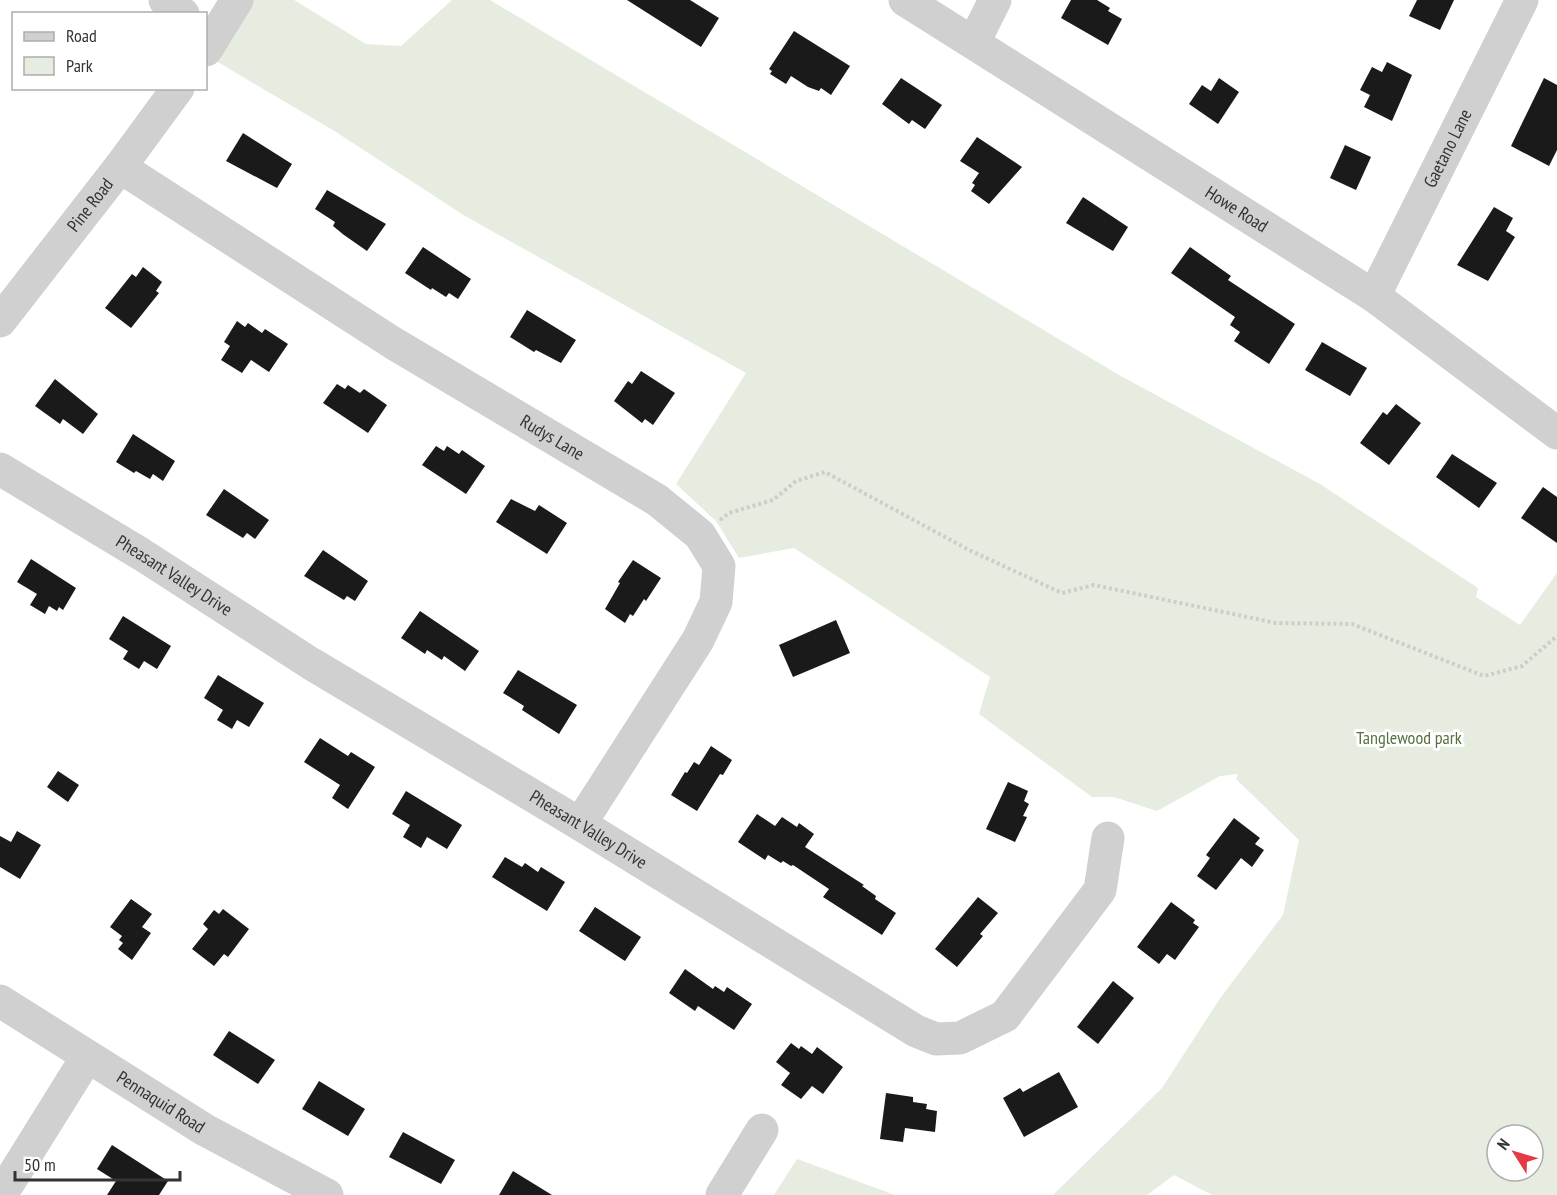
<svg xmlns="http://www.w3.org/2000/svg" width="1557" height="1195" font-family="'PT Sans Narrow',sans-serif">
  <rect width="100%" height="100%" fill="#fff"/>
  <g fill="#e6ecdf" fill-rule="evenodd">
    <path d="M 248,0 L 294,0 L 366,44 L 401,46 L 452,0 L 490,0 L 1119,375 L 1320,484 L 1478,588 L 1476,597 L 1520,625 L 1557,573 L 1557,1195 L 1212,1195 L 1174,1175 L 1147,1195 L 1053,1195 L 1162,1088 L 1221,997 L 1283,915 L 1299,840 L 1236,779 L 1238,774 L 1220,776 L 1157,811 L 1114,797 L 1092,797 L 979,714 L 990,677 L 794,548 L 739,558 L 716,521 L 676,484 L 746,373 L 465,216 L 336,132 L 211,58 ZM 1497,1135 L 1533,1135 L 1533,1171 L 1497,1171 Z"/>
    <path d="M 797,1159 L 895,1195 L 774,1195 Z"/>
  </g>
  <g fill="#1a1a1a">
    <path d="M 627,0 L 690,0 L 719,18 L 701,47 Z"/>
    <path d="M 1071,0 L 1097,0 L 1110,8 L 1108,11 L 1122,19 L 1108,45 L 1061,18 Z"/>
    <path d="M 1417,0 L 1454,0 L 1440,30 L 1409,16 Z"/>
    <path d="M 794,31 L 850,66 L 831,95 L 821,88 L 819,91 L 808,87 L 791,76 L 786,84 L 770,74 L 772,71 L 769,69 Z"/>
    <path d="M 1387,62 L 1412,75 L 1392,121 L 1364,107 L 1370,95 L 1360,90 L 1372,67 L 1382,72 Z"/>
    <path d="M 901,78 L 942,105 L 925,129 L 912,120 L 909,124 L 882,104 Z"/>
    <path d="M 1219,78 L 1239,92 L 1218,124 L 1189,104 L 1202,85 L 1211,91 Z"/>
    <path d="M 1544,78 L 1557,85 L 1557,150 L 1549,166 L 1511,146 Z"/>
    <path d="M 243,133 L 292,164 L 277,188 L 226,161 Z"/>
    <path d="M 977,137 L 1022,167 L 989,204 L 971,191 L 975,185 L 972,183 L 979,173 L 960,161 Z"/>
    <path d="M 1345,145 L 1371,157 L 1356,190 L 1330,178 Z"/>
    <path d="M 327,190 L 386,224 L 367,251 L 344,235 L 333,226 L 335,222 L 315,209 Z"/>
    <path d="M 1083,197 L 1128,227 L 1113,251 L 1066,223 Z"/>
    <path d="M 1494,207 L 1513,218 L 1506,231 L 1515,237 L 1488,281 L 1457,265 Z"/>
    <path d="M 423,247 L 471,279 L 458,299 L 449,293 L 446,297 L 432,288 L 431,290 L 405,273 Z"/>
    <path d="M 1190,247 L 1231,276 L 1228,280 L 1295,324 L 1269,364 L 1234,341 L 1240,332 L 1230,325 L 1235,317 L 1171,273 Z"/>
    <path d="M 143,267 L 162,282 L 156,291 L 159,293 L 131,328 L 105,308 L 132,274 L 136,277 Z"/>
    <path d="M 527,310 L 576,340 L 561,363 L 536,350 L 534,352 L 510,337 Z"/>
    <path d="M 237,321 L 245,327 L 248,323 L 262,333 L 265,329 L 288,344 L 269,372 L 251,360 L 242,373 L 221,360 L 230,346 L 224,342 Z"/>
    <path d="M 1322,342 L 1367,368 L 1350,396 L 1305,370 Z"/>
    <path d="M 641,371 L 675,393 L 653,425 L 645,419 L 642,423 L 614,401 L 628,381 L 632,384 Z"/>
    <path d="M 55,379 L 98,414 L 83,434 L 63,419 L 60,424 L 35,406 Z"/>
    <path d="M 337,384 L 345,389 L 348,385 L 360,393 L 364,389 L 387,405 L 368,433 L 323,403 Z"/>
    <path d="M 1396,404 L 1421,423 L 1389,465 L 1360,443 L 1383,412 L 1387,415 Z"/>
    <path d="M 133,434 L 175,461 L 163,481 L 153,474 L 150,479 L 136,471 L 134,473 L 116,462 Z"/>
    <path d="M 436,446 L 444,451 L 447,446 L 459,454 L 462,450 L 485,466 L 466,494 L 422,465 Z"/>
    <path d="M 1452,454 L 1497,483 L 1479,508 L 1436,477 Z"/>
    <path d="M 1543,487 L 1557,497 L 1557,543 L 1521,518 Z"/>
    <path d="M 224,489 L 269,520 L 255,539 L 247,533 L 243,538 L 206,515 Z"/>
    <path d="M 511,499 L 535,511 L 539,505 L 567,523 L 547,554 L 496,522 Z"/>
    <path d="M 323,550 L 368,581 L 355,601 L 347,596 L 344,600 L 304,576 Z"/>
    <path d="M 31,559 L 76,588 L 63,610 L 59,607 L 57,611 L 49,606 L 45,614 L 30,605 L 37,594 L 17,582 Z"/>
    <path d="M 633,560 L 661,578 L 646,601 L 644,599 L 633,616 L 630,614 L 625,623 L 605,609 L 620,583 L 618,582 Z"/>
    <path d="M 420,611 L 479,651 L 465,671 L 444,656 L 442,660 L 427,650 L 425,654 L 401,638 Z"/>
    <path d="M 123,616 L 171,646 L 157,669 L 144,661 L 139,669 L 123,659 L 128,651 L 109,639 Z"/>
    <path d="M 836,620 L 850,653 L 793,677 L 779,645 Z"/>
    <path d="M 518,670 L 577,705 L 559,734 L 522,710 L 524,706 L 503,693 Z"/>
    <path d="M 218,675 L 264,703 L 249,727 L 237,720 L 232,729 L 217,720 L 223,710 L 204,698 Z"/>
    <path d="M 320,738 L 348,756 L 351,752 L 375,767 L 348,809 L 332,798 L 340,785 L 304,762 Z"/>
    <path d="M 711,746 L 732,760 L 723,775 L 720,774 L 697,811 L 671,795 L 685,772 L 687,773 L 694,762 L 699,765 Z"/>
    <path d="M 58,771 L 79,785 L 68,802 L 47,787 Z"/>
    <path d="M 1008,782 L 1028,791 L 1024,801 L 1029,804 L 1023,816 L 1027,817 L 1015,842 L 986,829 Z"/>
    <path d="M 406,791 L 462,825 L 447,849 L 427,837 L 421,848 L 403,837 L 410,825 L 392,814 Z"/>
    <path d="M 757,814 L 775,826 L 782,817 L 797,827 L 799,823 L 814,834 L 805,847 L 864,885 L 862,886 L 876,896 L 875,899 L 896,913 L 882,935 L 823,897 L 829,889 L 793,865 L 791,866 L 783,861 L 781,863 L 768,855 L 765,860 L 738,842 Z"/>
    <path d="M 1234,818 L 1260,838 L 1255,844 L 1264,850 L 1252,867 L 1241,858 L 1216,890 L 1197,876 L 1210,858 L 1206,855 Z"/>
    <path d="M 17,831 L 41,845 L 20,879 L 0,867 L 0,836 L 11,842 Z"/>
    <path d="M 505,857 L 522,867 L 525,863 L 538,872 L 541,867 L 565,882 L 547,911 L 492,877 Z"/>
    <path d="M 978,897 L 998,913 L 980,934 L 983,936 L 957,967 L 935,949 Z"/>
    <path d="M 131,899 L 152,914 L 142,927 L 151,933 L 132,960 L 118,949 L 123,943 L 119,940 L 122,936 L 110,927 Z"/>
    <path d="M 1171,902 L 1195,920 L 1193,923 L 1199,927 L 1175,960 L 1167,954 L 1159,964 L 1137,947 Z"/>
    <path d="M 595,907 L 641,937 L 625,961 L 579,931 Z"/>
    <path d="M 223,909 L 249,929 L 228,957 L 224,954 L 214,966 L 192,949 L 208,929 L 203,924 L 214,910 L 219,914 Z"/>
    <path d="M 685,969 L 713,989 L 715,986 L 724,992 L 727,987 L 752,1004 L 734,1030 L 698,1006 L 695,1011 L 669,993 Z"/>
    <path d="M 1113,981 L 1134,998 L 1098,1044 L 1077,1027 Z"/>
    <path d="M 229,1031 L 275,1060 L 258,1084 L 213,1055 Z"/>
    <path d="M 791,1043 L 799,1049 L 801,1046 L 812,1054 L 817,1047 L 843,1067 L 823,1094 L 812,1086 L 801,1099 L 781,1085 L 790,1073 L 776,1062 Z"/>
    <path d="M 1059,1072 L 1078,1107 L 1024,1137 L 1003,1098 L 1020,1088 L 1023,1092 Z"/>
    <path d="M 319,1081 L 365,1109 L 348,1136 L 302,1109 Z"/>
    <path d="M 886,1093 L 913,1097 L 913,1102 L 927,1104 L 926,1109 L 937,1111 L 935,1132 L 905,1128 L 903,1142 L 880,1139 Z"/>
    <path d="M 403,1132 L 455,1160 L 441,1184 L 389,1157 Z"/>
    <path d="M 112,1145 L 168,1181 L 159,1195 L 107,1195 L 116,1181 L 97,1169 Z"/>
    <path d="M 513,1171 L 552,1195 L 499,1195 Z"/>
  </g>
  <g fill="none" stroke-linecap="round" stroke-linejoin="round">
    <path stroke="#cdcdcd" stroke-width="4" stroke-dasharray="3 3" stroke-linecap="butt" d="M 720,520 L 729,513 L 773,500 L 796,481 L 825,472 L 969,550 L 1062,593 L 1094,585 L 1276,623 L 1352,624 L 1484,676 L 1522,666 L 1557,636"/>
    <g stroke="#d0d0d0" stroke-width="33">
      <path d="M 165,0 L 183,14"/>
      <path id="s1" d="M 905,0 L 1374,296 L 1557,433"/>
      <path d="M 974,42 L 995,0"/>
      <path d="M 206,50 L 237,0"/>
      <path id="s2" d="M 120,167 L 393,343 L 657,500 L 700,535 L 719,566 L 716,602 L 698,640 L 580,824"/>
      <path id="s3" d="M 1374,296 L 1522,0"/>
      <path id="s4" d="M 0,321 L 120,167 L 178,88"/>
      <path id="s5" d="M 0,469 L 141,554 L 310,663 L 580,824 L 916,1031 L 936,1039 L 960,1038 L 1005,1016 L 1100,890 L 1108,838"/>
      <path id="s6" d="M 0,1001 L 205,1130 L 327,1195"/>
      <path d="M 1,1195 L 87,1057"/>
      <path d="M 722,1195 L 762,1130"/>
    </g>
  </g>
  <g text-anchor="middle" stroke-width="6" stroke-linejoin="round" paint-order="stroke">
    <g font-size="18" fill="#333" stroke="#fff">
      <text dy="6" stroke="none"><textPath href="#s3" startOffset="165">Gaetano Lane</textPath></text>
      <text dy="6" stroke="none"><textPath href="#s4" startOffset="147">Pine Road</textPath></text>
      <text dy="6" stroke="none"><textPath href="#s1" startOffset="392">Howe Road</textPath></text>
      <text dy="6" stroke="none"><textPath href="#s2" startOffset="510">Rudys Lane</textPath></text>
      <text dy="6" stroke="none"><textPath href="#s5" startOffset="204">Pheasant Valley Drive</textPath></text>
      <text dy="6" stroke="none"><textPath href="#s5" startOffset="690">Pheasant Valley Drive</textPath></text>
      <text dy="6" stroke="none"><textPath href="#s6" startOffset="190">Pennaquid Road</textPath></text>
    </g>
    <g font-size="18" fill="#56703f" stroke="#fff">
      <text x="1409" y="744">Tanglewood park</text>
    </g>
  </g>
  <rect x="12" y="12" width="195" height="78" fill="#ffffff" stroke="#adadad" stroke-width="1.5"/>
  <rect x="24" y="32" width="30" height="9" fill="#d0d0d0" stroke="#adadad" stroke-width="1.5"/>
  <text x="66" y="42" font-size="18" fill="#333333">Road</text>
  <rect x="24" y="57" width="30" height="18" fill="#e6ecdf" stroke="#adadad" stroke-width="1.5"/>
  <text x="66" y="72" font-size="18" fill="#333333">Park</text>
  <g transform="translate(1515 1153) rotate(307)"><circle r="28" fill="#ffffff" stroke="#adadad" stroke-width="1.5"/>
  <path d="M0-4.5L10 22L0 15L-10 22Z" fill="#e63946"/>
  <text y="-9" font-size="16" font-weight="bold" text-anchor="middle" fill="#333333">N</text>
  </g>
  <path d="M15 1171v9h165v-9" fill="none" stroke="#333333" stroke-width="3"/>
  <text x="24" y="1171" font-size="18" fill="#333333" stroke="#ffffff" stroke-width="4.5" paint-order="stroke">50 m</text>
</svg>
